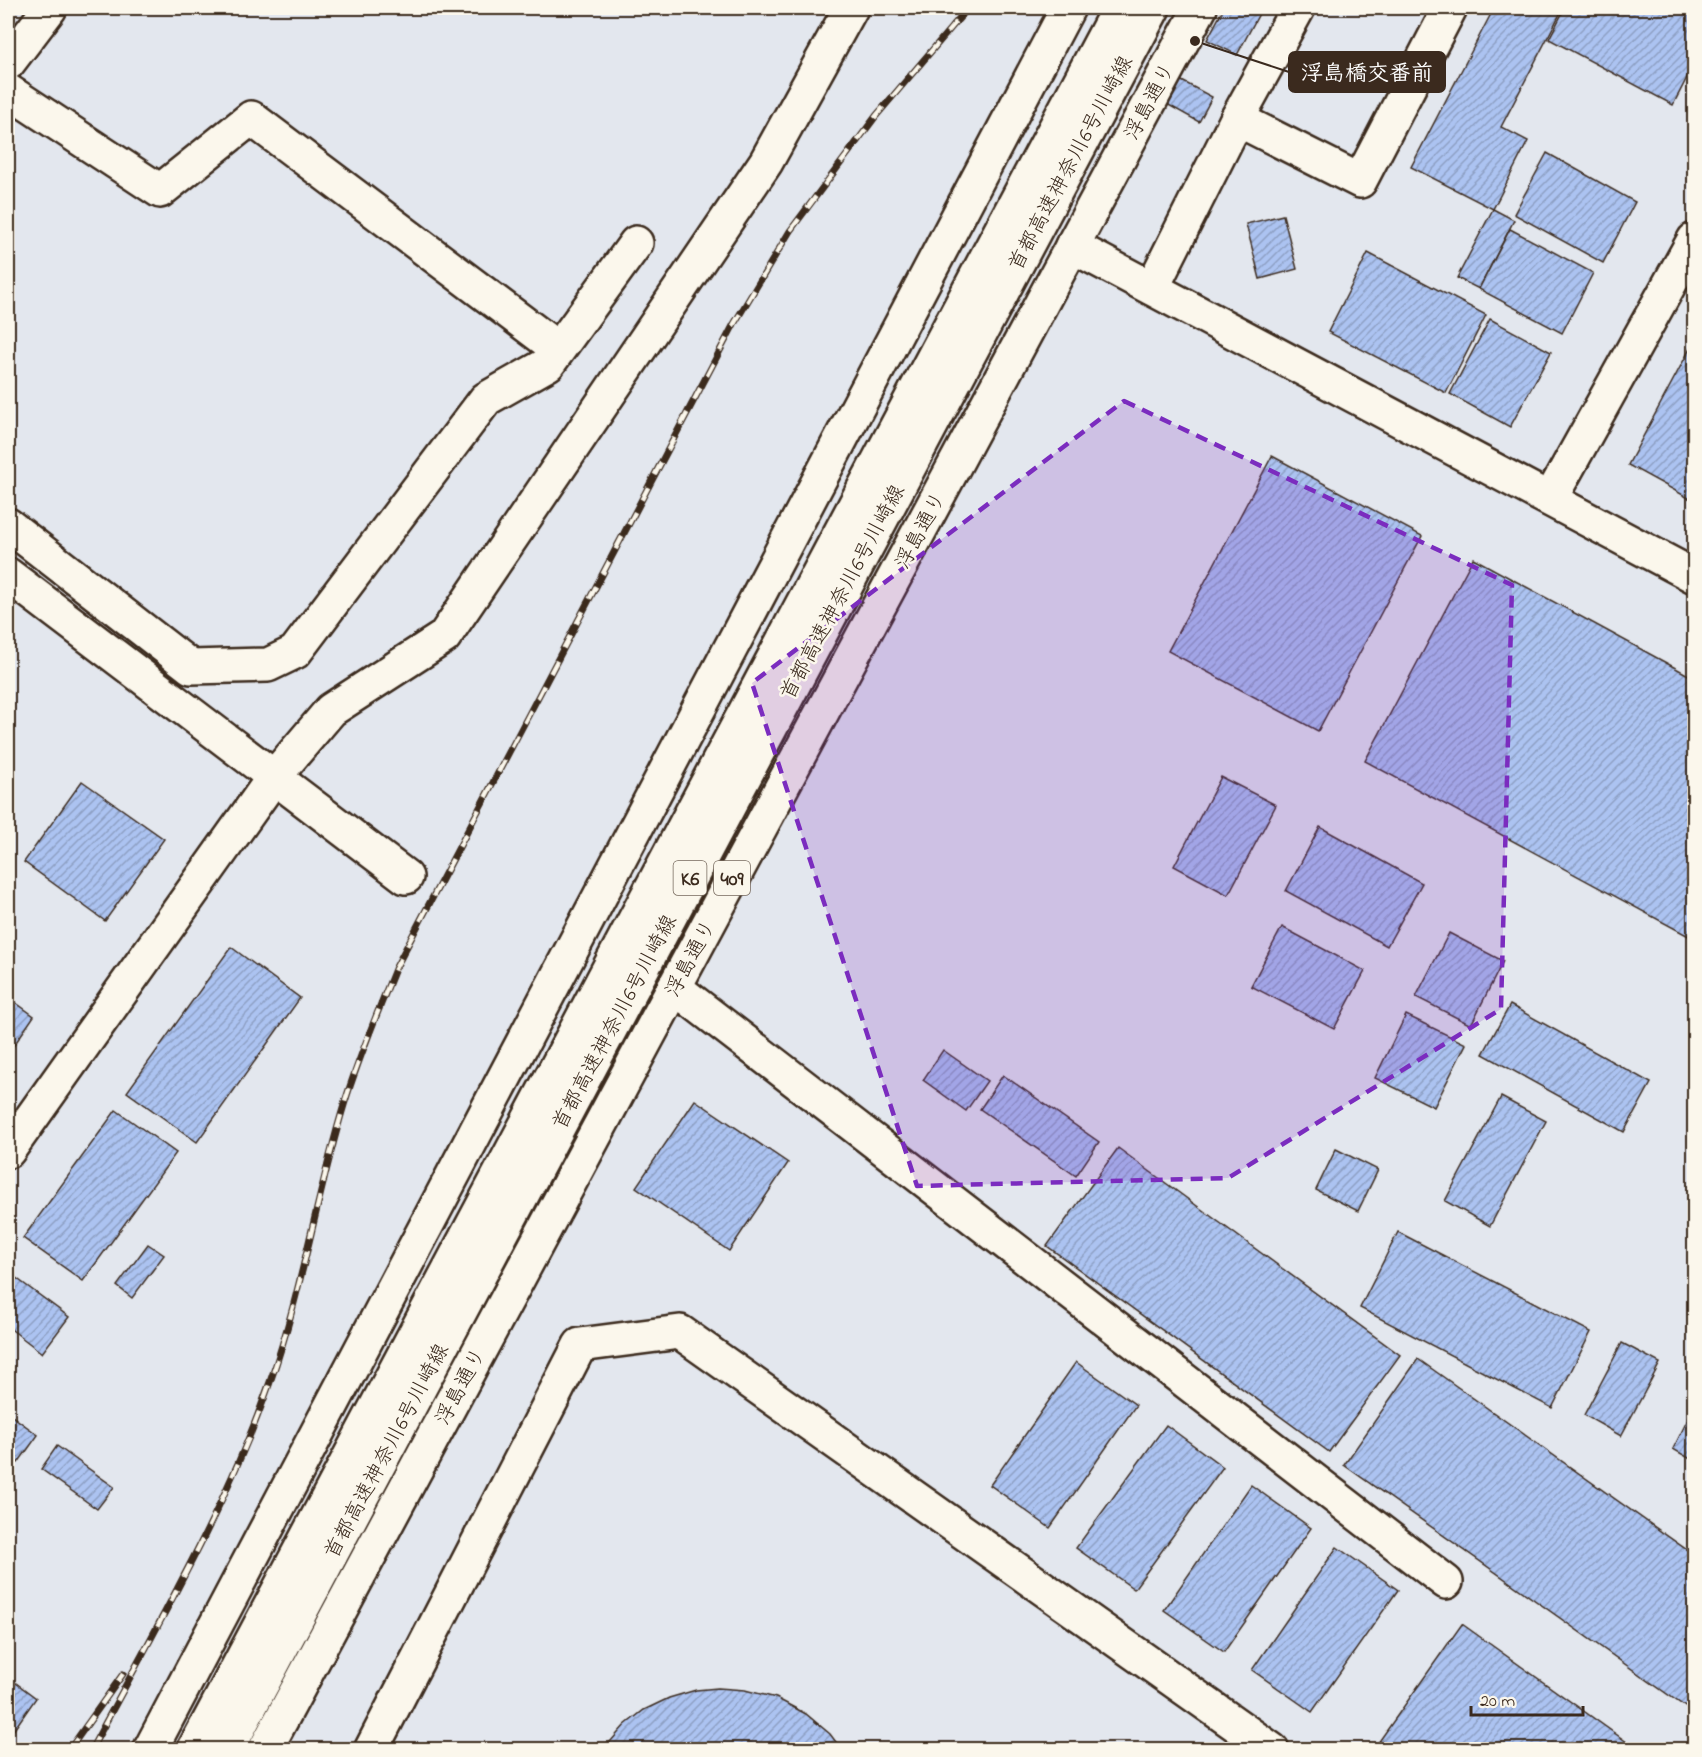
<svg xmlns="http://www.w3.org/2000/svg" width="1702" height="1757" font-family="'Indie Flower','Klee One',sans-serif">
  <defs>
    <pattern id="building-hatch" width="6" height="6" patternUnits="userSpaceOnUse" patternTransform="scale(1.5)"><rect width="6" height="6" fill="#acc3f1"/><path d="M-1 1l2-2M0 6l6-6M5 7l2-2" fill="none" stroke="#8d9fc3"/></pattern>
  </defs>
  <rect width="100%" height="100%" fill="#fbf7ec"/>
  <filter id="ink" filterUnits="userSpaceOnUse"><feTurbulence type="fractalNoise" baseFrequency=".0167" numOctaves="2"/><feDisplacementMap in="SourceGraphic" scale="12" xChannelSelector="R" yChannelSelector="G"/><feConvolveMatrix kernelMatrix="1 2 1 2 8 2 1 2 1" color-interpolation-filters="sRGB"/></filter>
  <g filter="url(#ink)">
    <rect fill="#e3e7ee" x="8" y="8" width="1686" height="1741"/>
    <g fill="url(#building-hatch)" stroke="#3b2a1e" stroke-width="1.5">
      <path d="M 1224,8 L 1262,8 L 1237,55 L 1207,40 Z"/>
      <path d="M 1488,8 L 1563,8 L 1501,127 L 1528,141 L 1493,209 L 1411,167 L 1493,10 Z"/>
      <path d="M 1565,8 L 1694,8 L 1694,64 L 1673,105 L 1549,39 Z"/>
      <path d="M 1178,79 L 1212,97 L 1199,122 L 1165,103 Z"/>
      <path d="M 1547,153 L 1635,202 L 1603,263 L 1514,214 Z"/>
      <path d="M 1493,209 L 1514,220 L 1479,289 L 1457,278 Z"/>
      <path d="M 1283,215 L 1297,269 L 1260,279 L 1246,224 Z"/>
      <path d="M 1510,229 L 1593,273 L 1562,333 L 1479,289 Z"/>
      <path d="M 1368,253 L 1486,315 L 1446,393 L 1328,332 Z"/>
      <path d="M 1490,319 L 1551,352 L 1510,427 L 1450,394 Z"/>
      <path d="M 1694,341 L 1694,501 L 1628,465 Z"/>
      <path d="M 1272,456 L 1422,536 L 1318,731 L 1168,651 Z"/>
      <path d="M 1473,558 L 1694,678 L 1694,939 L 1365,761 Z"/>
      <path d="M 1221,777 L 1276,805 L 1228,895 L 1174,866 Z"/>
      <path d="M 82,781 L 164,839 L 105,921 L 24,862 Z"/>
      <path d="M 1320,827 L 1422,883 L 1387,946 L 1286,891 Z"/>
      <path d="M 1282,927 L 1365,971 L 1334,1029 L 1251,986 Z"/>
      <path d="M 1449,933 L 1503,961 L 1471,1025 L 1416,997 Z"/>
      <path d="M 231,947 L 300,998 L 197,1142 L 127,1092 Z"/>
      <path d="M 8,997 L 34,1016 L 8,1054 Z"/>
      <path d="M 1510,1005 L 1651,1083 L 1624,1132 L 1483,1054 Z"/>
      <path d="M 1406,1015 L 1466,1044 L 1434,1107 L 1375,1078 Z"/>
      <path d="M 943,1050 L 987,1081 L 966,1111 L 923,1080 Z"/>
      <path d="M 1003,1075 L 1099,1142 L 1076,1176 L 980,1109 Z"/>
      <path d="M 1501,1097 L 1546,1121 L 1490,1226 L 1445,1201 Z"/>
      <path d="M 695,1100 L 788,1163 L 729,1251 L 636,1187 Z"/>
      <path d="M 116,1110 L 176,1153 L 83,1281 L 23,1238 Z"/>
      <path d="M 1118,1148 L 1400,1355 L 1329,1452 L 1047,1246 Z"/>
      <path d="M 1336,1149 L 1378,1170 L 1358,1211 L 1316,1190 Z"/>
      <path d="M 1398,1232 L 1591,1332 L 1552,1408 L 1360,1308 Z"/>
      <path d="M 148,1244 L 164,1255 L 132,1298 L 117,1286 Z"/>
      <path d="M 8,1272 L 69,1317 L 42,1353 L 8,1327 Z"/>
      <path d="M 1622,1343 L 1660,1363 L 1621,1436 L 1584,1415 Z"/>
      <path d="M 1418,1359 L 1694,1555 L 1694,1713 L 1344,1465 Z"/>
      <path d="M 1076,1362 L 1136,1405 L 1050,1528 L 990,1485 Z"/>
      <path d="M 1694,1407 L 1694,1461 L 1673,1449 Z"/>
      <path d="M 8,1413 L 38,1435 L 18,1463 L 8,1455 Z"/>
      <path d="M 1166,1425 L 1223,1467 L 1134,1589 L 1076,1548 Z"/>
      <path d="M 57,1446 L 114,1487 L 97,1509 L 41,1469 Z"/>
      <path d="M 1251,1485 L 1311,1528 L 1224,1652 L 1164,1610 Z"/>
      <path d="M 1337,1547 L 1398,1590 L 1312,1712 L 1252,1670 Z"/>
      <path d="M 1462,1624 L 1638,1750 L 1373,1750 Z"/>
      <path d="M 8,1677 L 36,1698 L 8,1738 Z"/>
      <path d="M 718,1688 L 745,1690 L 776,1698 L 806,1714 L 830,1734 L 842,1750 L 603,1750 L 625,1725 L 644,1710 L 669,1698 L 696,1690 Z"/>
    </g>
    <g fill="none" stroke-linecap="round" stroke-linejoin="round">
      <g stroke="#3b2a1e" stroke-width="38">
        <g id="minor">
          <path d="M 8,63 L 50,8"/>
          <path d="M 8,91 L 160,191 L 251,118 L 558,349"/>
          <path d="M 1237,119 L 1360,181 L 1450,8"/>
          <path d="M 1072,246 L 1694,576"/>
          <path d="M 1152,288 L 1237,119 L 1298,8"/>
          <path d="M 1550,499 L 1694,240"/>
          <path d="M 8,525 L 191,667 L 268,665 L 295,652 L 486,399 L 548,364 L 636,243"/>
          <path d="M 8,575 L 406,877"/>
          <path d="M 674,987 L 1446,1582"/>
          <path d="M 8,1151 L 274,777 L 331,710 L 444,637 L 766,162 L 851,8"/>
          <path d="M 371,1750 L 580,1345 L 680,1332 L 1272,1750"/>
        </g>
      </g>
      <g stroke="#3b2a1e" stroke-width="38">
        <g id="highway">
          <path d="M 150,1750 L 1068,8"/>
          <path d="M 194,1750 L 1119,8"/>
          <path d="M 227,1750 L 1153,8"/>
          <path d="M 265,1750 L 1200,8"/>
        </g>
      </g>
      <use href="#minor" stroke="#fbf7ec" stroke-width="33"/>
      <use href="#highway" stroke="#fbf7ec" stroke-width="33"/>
      <g stroke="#3b2a1e" stroke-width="7">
        <g id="rail">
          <path d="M 69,1750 L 123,1674"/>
          <path d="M 91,1750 C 155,1629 225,1511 270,1382 C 302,1292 316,1197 344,1105 C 358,1059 377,1014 395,969 L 734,324 L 790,231 L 876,116 L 968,8"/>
        </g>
      </g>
      <use href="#rail" stroke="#fbf7ec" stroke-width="4.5" stroke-dasharray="14" stroke-linecap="butt"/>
    </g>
  </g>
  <path fill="#7b2cbf" fill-opacity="0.2" stroke="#7b2cbf" stroke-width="4.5" stroke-dasharray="12 8" stroke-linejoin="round" d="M 1124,401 L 1512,585 L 1501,1009 L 1228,1178 L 917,1186 L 752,683 Z"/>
  <g text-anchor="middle" stroke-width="5" stroke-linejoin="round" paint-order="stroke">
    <g fill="#fbf7ec" stroke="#75685c" stroke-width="1.5">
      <rect x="673.5" y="861" width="33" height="34" rx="4.5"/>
      <rect x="714" y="861" width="36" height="34" rx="4.5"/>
    </g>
    <g font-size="20" font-weight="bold" fill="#3b2a1e">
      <text x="690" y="885">K6</text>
      <text x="732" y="885">409</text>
    </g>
    <g font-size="21" fill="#3b2a1e" stroke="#fbf7ec">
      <text transform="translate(1149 101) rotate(-62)" y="7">浮島通り</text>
      <text transform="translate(1070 163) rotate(-62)" y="7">首都高速神奈川6号川崎線</text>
      <text transform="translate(920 530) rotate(-62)" y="7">浮島通り</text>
      <text transform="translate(842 592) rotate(-62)" y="7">首都高速神奈川6号川崎線</text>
      <text transform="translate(690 958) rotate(-62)" y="7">浮島通り</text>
      <text transform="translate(614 1022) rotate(-62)" y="7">首都高速神奈川6号川崎線</text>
      <text transform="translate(460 1386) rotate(-62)" y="7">浮島通り</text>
      <text transform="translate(386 1451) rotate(-62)" y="7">首都高速神奈川6号川崎線</text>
    </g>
  </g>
  <path fill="none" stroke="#3b2a1e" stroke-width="2" d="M1195 41L1289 72"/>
  <circle fill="#3b2a1e" stroke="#fbf7ec" stroke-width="2" cx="1195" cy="41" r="6"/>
  <rect fill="#3b2a1e" stroke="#3b2a1e" stroke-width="2" x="1289" y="52" width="156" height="40" rx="6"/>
  <g font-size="22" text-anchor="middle" font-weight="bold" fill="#fff">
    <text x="1367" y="80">浮島橋交番前</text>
  </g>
  <rect width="1702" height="1757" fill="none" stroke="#fbf7ec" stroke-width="30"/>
  <rect x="15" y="15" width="1672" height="1727" fill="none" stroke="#3b2a1e" stroke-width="2" filter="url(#ink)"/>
  <path d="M1471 1706v9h112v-9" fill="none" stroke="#3b2a1e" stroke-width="3"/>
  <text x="1480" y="1706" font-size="18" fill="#3b2a1e" stroke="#fbf7ec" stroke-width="4.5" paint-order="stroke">20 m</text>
</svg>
